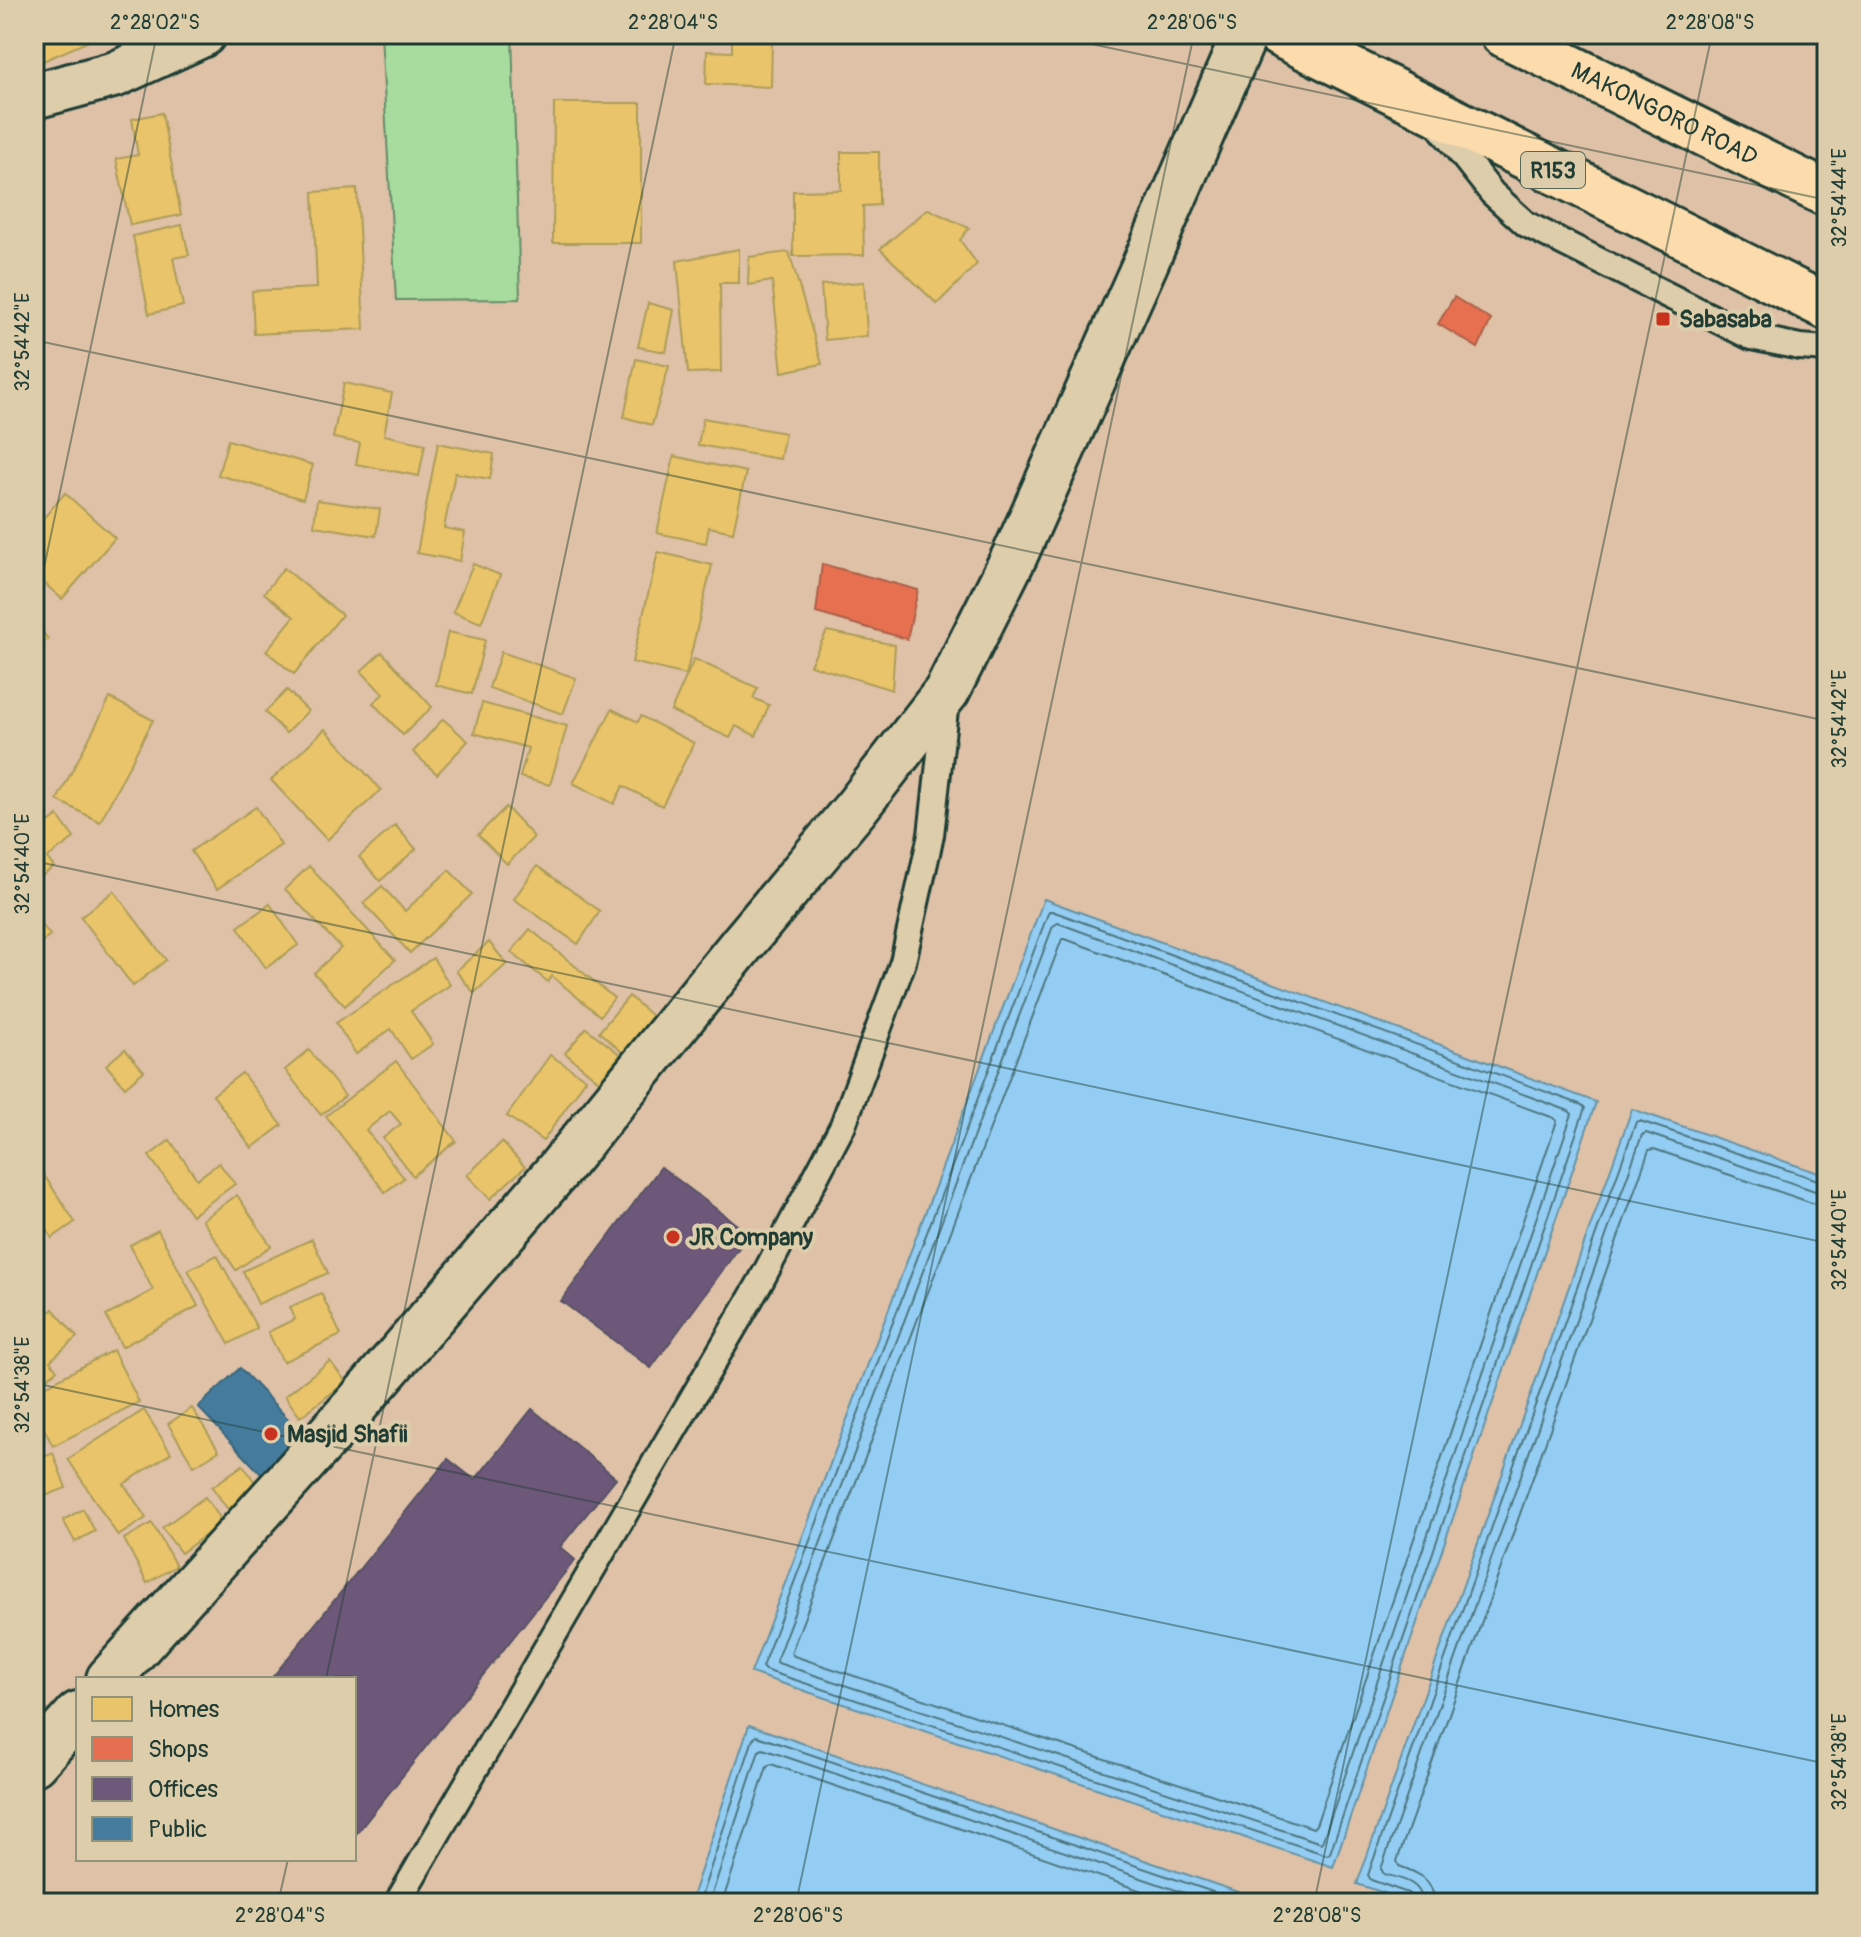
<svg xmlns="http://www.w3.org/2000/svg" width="1861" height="1937" font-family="Pangolin,sans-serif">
  <rect width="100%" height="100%" fill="#dec1a6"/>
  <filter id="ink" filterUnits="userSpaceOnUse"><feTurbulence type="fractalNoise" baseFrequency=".0125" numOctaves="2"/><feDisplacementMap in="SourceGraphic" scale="16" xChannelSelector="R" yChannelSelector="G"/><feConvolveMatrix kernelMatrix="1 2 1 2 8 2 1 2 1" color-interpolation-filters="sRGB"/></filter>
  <g filter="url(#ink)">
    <path fill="#a8dc9e" stroke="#648c69" stroke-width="2" d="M 381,34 L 512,34 L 520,299 L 396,300 Z"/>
    <g fill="#94cdf3" stroke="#6593a7" stroke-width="2">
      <path d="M 1044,899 L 1596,1102 L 1333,1867 L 751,1673 Z"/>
      <path d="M 1632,1109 L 1827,1176 L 1827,1903 L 1415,1903 L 1357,1884 Z"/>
      <path d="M 749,1725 L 1270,1903 L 690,1903 Z"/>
    </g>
    <g fill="#e9c46a" stroke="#ac9c5a" stroke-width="2">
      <path d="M 34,34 L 84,34 L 87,42 L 34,65 Z"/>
      <path d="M 677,34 L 708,34 L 708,43 L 677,41 Z"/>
      <path d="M 740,34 L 772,34 L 771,87 L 706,84 L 707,51 L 732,52 L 732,39 L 740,40 Z"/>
      <path d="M 554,103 L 641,103 L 641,243 L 553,243 Z"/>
      <path d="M 162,113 L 181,215 L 130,225 L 116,159 L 138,155 L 132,119 Z"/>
      <path d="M 841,152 L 879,152 L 879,205 L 863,206 L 864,255 L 793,256 L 793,191 L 841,190 Z"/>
      <path d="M 357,189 L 364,329 L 254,334 L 252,291 L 317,288 L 313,192 Z"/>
      <path d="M 928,209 L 969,228 L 960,240 L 977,264 L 937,304 L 880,249 Z"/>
      <path d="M 182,225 L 189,255 L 173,258 L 183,306 L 149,314 L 133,236 Z"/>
      <path d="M 739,249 L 739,283 L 720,283 L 721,372 L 688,373 L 677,261 Z"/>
      <path d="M 789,252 L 822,364 L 782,372 L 772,281 L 748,285 L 749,257 Z"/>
      <path d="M 864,282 L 867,336 L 825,340 L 821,285 Z"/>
      <path d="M 648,303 L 674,310 L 666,352 L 638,347 Z"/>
      <path d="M 636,359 L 669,366 L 652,425 L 624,417 Z"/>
      <path d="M 344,383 L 392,393 L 384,435 L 425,444 L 419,476 L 356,464 L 360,443 L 333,438 Z"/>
      <path d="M 703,418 L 785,433 L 780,459 L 698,445 Z"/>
      <path d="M 228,440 L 313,465 L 303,499 L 218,475 Z"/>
      <path d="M 438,443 L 494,454 L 490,479 L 455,473 L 444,528 L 465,532 L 460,561 L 417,553 Z"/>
      <path d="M 674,456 L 746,472 L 733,532 L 709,527 L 706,543 L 657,533 Z"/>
      <path d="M 65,493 L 115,538 L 62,599 L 34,574 L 34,529 Z"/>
      <path d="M 317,500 L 380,509 L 376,536 L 314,526 Z"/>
      <path d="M 658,552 L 712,565 L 686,675 L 632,662 Z"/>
      <path d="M 473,564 L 500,575 L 481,623 L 453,612 Z"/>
      <path d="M 284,568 L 342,615 L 294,674 L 266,651 L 294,617 L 264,593 Z"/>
      <path d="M 34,620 L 48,639 L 34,650 Z"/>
      <path d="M 827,631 L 895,645 L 892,690 L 810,665 Z"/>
      <path d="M 448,632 L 485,640 L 472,694 L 436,685 Z"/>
      <path d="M 382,652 L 432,707 L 403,735 L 373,703 L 383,694 L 361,671 Z"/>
      <path d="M 501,652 L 576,678 L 563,714 L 489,688 Z"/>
      <path d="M 694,659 L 758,688 L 753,698 L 769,705 L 756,736 L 736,726 L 730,738 L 671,711 Z"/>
      <path d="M 287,690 L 308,711 L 286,733 L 265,712 Z"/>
      <path d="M 110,698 L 153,720 L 100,822 L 57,800 Z"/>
      <path d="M 482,703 L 567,726 L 550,785 L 520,777 L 528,748 L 474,733 Z"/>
      <path d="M 612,709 L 638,722 L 641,716 L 694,743 L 662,806 L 623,786 L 614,804 L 573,783 Z"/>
      <path d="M 443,719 L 468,741 L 437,774 L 413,752 Z"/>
      <path d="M 325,729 L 381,790 L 327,840 L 271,780 Z"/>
      <path d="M 256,807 L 281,845 L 217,889 L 191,851 Z"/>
      <path d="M 506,807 L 534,837 L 507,864 L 478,835 Z"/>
      <path d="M 58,816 L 74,838 L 47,858 L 54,867 L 34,881 L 34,834 Z"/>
      <path d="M 395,825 L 416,849 L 380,881 L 359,857 Z"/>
      <path d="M 309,866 L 395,960 L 345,1006 L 314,973 L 341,948 L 285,889 Z"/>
      <path d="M 537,866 L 600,911 L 578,944 L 514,899 Z"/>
      <path d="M 449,870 L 472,894 L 410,953 L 363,903 L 382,886 L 405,911 Z"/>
      <path d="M 114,891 L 166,960 L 133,986 L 81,917 Z"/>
      <path d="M 270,904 L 298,945 L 266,968 L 238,927 Z"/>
      <path d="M 34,915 L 50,935 L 34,949 Z"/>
      <path d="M 530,929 L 614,998 L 600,1016 L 552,976 L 548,982 L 511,952 Z"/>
      <path d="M 489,942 L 507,964 L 474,993 L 456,971 Z"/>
      <path d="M 433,958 L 450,985 L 411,1011 L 433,1044 L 411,1059 L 391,1029 L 356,1054 L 336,1023 Z"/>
      <path d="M 629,996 L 658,1021 L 628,1057 L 599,1032 Z"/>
      <path d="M 586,1028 L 625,1058 L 604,1085 L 565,1053 Z"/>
      <path d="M 125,1049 L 144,1071 L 125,1087 L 106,1065 Z"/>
      <path d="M 309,1050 L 345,1096 L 321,1115 L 285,1070 Z"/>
      <path d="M 550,1055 L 586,1079 L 543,1141 L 507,1116 Z"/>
      <path d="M 396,1061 L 456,1141 L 413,1176 L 383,1138 L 401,1124 L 390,1111 L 366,1130 L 404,1178 L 385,1192 L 326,1116 Z"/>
      <path d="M 242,1073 L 282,1125 L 252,1148 L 213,1095 Z"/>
      <path d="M 170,1140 L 197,1179 L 219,1163 L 235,1184 L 192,1215 L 149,1156 Z"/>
      <path d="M 502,1142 L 525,1167 L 490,1199 L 467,1175 Z"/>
      <path d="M 40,1169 L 75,1222 L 52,1238 L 34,1210 L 34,1173 Z"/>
      <path d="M 237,1195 L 271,1246 L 236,1270 L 202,1220 Z"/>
      <path d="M 34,1229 L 44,1244 L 34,1250 Z"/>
      <path d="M 158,1230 L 198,1306 L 122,1347 L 106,1316 L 153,1290 L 130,1245 Z"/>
      <path d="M 312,1239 L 328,1273 L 258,1304 L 243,1271 Z"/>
      <path d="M 217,1255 L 257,1328 L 229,1344 L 188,1270 Z"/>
      <path d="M 321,1293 L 341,1335 L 283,1362 L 268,1332 L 295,1319 L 290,1307 Z"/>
      <path d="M 53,1309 L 77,1337 L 50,1361 L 57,1370 L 34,1389 L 34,1326 Z"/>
      <path d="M 113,1350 L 139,1402 L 53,1446 L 34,1410 L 34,1392 Z"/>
      <path d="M 330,1361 L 346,1382 L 300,1417 L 285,1396 Z"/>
      <path d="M 192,1408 L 219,1451 L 194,1466 L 168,1424 Z"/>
      <path d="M 144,1410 L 171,1453 L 124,1484 L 146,1518 L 118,1536 L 68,1459 Z"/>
      <path d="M 53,1453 L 66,1488 L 34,1500 L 34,1461 Z"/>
      <path d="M 243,1465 L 263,1494 L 232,1515 L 212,1487 Z"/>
      <path d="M 205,1497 L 223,1522 L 181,1553 L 162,1528 Z"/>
      <path d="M 83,1509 L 95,1531 L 75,1542 L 63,1520 Z"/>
      <path d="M 152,1523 L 176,1566 L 147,1583 L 124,1539 Z"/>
      <path d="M 34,1697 L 47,1717 L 34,1725 Z"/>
    </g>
    <g fill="#e76f51" stroke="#ab6048" stroke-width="2">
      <path d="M 1454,297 L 1491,320 L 1478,348 L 1438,324 Z"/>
      <path d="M 822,564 L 918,590 L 907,639 L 816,613 Z"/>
    </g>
    <g fill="#6d597a" stroke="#565165" stroke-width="2">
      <path d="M 661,1167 L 749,1234 L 651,1368 L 561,1301 Z"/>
      <path d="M 532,1409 L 616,1478 L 560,1547 L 575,1560 L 357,1833 L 354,1830 L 354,1679 L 271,1679 L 448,1459 L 475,1480 Z"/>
    </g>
    <path fill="#457b9d" stroke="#3a687e" stroke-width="2" d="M 240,1368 L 306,1438 L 264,1477 L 198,1407 Z"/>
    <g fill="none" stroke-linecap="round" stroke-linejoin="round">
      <g stroke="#4e7780" stroke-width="2">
        <path d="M 1049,911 L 1052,911 L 1582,1105 L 1585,1108 L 1330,1853 L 1327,1855 L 765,1670 L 762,1667 Z"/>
        <path d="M 1058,923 L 1569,1111 L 1572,1114 L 1323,1840 L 1321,1843 L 778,1663 L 776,1661 L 1053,926 Z"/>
        <path d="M 1062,939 L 1065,939 L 1554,1118 L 1557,1121 L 1316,1825 L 1313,1828 L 794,1656 L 791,1653 Z"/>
        <path d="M 699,1903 L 753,1739 L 757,1736 L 1245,1903"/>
        <path d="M 709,1903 L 759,1751 L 763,1749 L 1214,1903"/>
        <path d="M 722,1903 L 767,1767 L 771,1764 L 1177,1903"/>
        <path d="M 1412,1903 L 1412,1897 L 1408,1893 L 1371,1880 L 1368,1875 L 1636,1122 L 1640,1121 L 1827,1183"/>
        <path d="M 1423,1903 C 1421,1881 1401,1879 1384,1874 L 1381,1869 L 1642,1135 L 1646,1133 L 1818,1192 L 1827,1193"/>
        <path d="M 1435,1903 C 1433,1879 1419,1873 1399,1866 L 1397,1861 L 1649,1150 L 1654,1149 L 1815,1204 L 1827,1205"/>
      </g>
      <g stroke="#1f3d34" stroke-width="30">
        <g id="lane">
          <path d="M 1436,122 L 1492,193 L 1526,224 L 1751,337 L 1800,347 L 1827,349"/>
          <path d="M 397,1903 L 761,1281 L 843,1125 L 903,962 L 931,835 L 946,701"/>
        </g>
      </g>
      <g stroke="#1f3d34" stroke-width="50">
        <g id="street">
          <path d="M 34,96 L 116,74 L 203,34"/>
          <path d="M 109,1679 L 355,1406 L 560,1168 L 742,944 L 856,808 L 947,691 L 1015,555 L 1145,264 L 1245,34"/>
          <path d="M 34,1763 L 78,1714"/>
        </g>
      </g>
      <g stroke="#1f3d34" stroke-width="50">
        <g id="primary">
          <path d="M 1279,34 L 1827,307"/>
          <path id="s1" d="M 1503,34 L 1827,194"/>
        </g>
      </g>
      <use href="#lane" stroke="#decdab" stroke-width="24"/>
      <use href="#street" stroke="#decdab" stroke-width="44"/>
      <use href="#primary" stroke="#fcdcac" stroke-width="44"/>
    </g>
  </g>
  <path fill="none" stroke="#1f3d34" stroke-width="2" stroke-opacity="0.45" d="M 1044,34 L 1827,200M 34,340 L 1827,721M 34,615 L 157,34M 34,861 L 1827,1243M 34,1383 L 1827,1764M 326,1679 L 676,34M 278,1903 L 288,1859M 796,1903 L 1194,34M 1314,1903 L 1712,34"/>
  <g fill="#c8321e" stroke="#decdab" stroke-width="3">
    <rect x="1655" y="311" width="16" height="16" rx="4"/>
    <circle cx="673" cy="1237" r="8"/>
    <circle cx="271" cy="1434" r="8"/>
  </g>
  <g text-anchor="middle" stroke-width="8" stroke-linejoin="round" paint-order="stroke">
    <rect fill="#decdab" stroke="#586858" stroke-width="2" x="1521" y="152" width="64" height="36" rx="6"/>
    <g font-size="22" font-weight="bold" fill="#1f3d34">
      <text x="1553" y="178">R153</text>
    </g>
    <g font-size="24" fill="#1f3d34" stroke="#decdab">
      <text dy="8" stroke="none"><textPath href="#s1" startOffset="180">MAKONGORO ROAD</textPath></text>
    </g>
    <g font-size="24" font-weight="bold" fill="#1f3d34" stroke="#decdab" text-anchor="start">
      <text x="1679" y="327">Sabasaba</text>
      <text x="689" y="1245">JR Company</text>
      <text x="287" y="1442">Masjid Shafii</text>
    </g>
  </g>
  <rect width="1861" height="1937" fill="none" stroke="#decdab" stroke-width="88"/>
  <rect x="76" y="1677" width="280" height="184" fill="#decdab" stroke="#92937b" stroke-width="2"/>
  <rect x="92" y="1697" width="40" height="24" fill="#e9c46a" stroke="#92937b" stroke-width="2"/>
  <text x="148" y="1717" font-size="24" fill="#1f3d34">Homes</text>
  <rect x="92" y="1737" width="40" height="24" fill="#e76f51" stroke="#92937b" stroke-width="2"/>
  <text x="148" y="1757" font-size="24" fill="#1f3d34">Shops</text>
  <rect x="92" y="1777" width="40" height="24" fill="#6d597a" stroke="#92937b" stroke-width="2"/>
  <text x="148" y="1797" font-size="24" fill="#1f3d34">Offices</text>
  <rect x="92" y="1817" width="40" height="24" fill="#457b9d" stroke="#92937b" stroke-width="2"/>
  <text x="148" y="1837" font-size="24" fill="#1f3d34">Public</text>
  <rect x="44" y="44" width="1773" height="1849" fill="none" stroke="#1f3d34" stroke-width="3"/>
  <g font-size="20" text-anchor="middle" fill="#1f3d34">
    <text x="155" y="29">2°28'02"S</text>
    <text x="673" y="29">2°28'04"S</text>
    <text x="1192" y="29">2°28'06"S</text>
    <text x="1710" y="29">2°28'08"S</text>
    <text transform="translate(1839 198) rotate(-90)" y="7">32°54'44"E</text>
    <text transform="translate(22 342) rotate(-90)" y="7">32°54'42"E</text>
    <text transform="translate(1839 719) rotate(-90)" y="7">32°54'42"E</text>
    <text transform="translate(22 864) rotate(-90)" y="7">32°54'40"E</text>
    <text transform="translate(1839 1240) rotate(-90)" y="7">32°54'40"E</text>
    <text transform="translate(22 1385) rotate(-90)" y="7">32°54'38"E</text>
    <text transform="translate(1839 1762) rotate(-90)" y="7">32°54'38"E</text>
    <text x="280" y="1922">2°28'04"S</text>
    <text x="798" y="1922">2°28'06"S</text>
    <text x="1317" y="1922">2°28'08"S</text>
  </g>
</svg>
